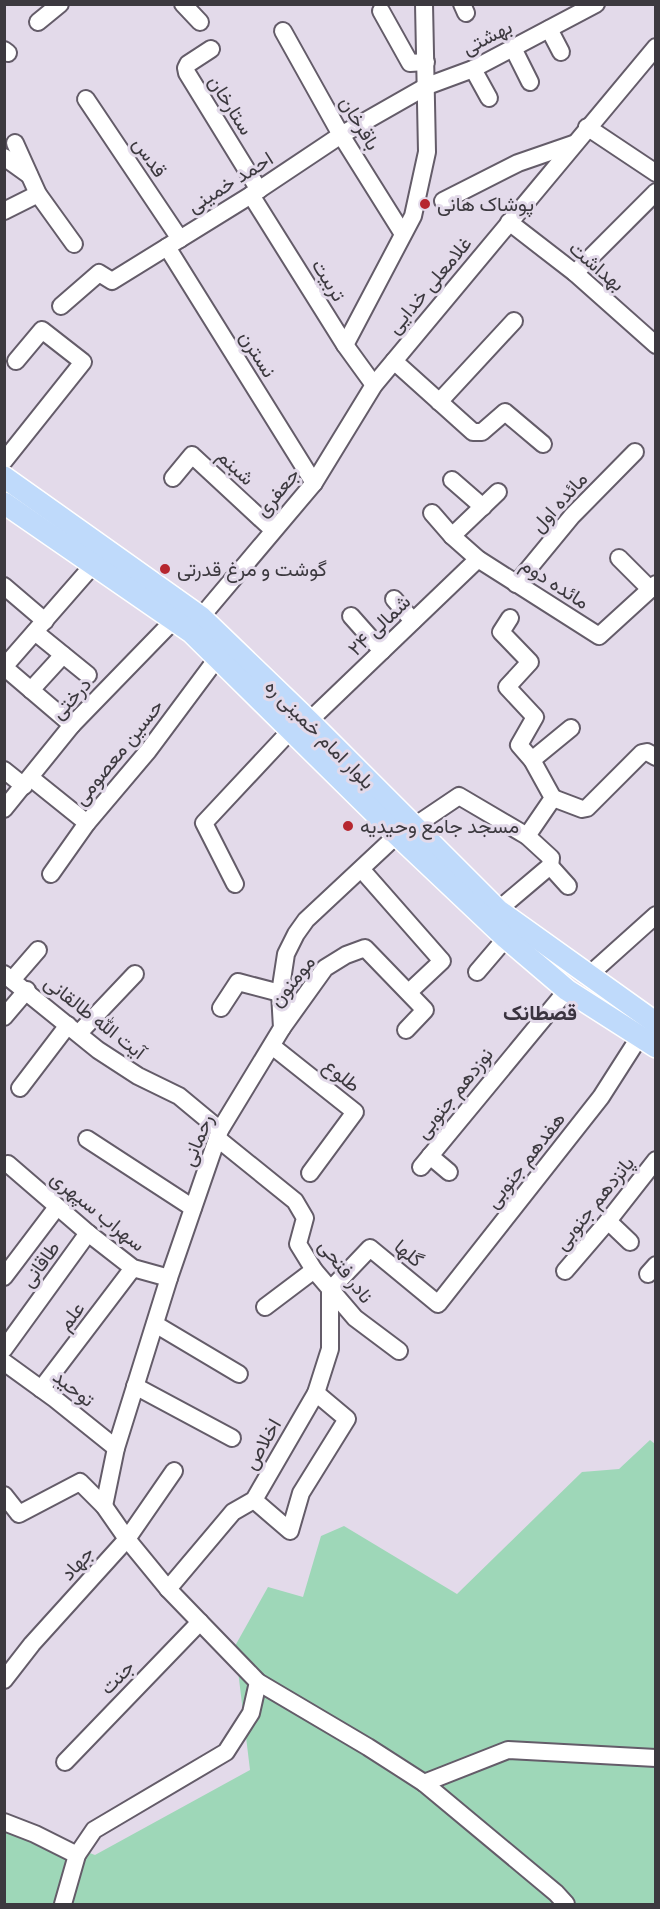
<svg xmlns="http://www.w3.org/2000/svg" width="660" height="1909" font-family="'Roboto Condensed',Vazirmatn,sans-serif">
  <rect width="100%" height="100%" fill="#e3daea"/>
  <path fill="#9ed7b8" d="M 650,1440 L 655,1444 L 655,1904 L 5,1904 L 4,1821 L 95,1855 L 250,1770 L 235,1646 L 268,1587 L 303,1597 L 321,1536 L 344,1526 L 457,1594 L 582,1472 L 619,1469 Z"/>
  <g fill="none" stroke-linecap="round" stroke-linejoin="round">
    <g stroke="#645c69" stroke-width="20">
      <g id="minor">
        <path d="M 183,4 L 200,22"/>
        <path d="M 462,4 L 466,13"/>
        <path d="M 381,11 L 410,63 L 426,62"/>
        <path d="M 38,22 L 60,4"/>
        <path d="M 549,29 L 561,52"/>
        <path d="M 283,31 L 341,135 L 403,234"/>
        <path d="M 513,48 L 530,82"/>
        <path d="M 211,49 L 188,64 L 186,68 L 187,73 L 259,190"/>
        <path d="M 4,50 L 8,53"/>
        <path d="M 473,69 L 489,98"/>
        <path d="M 86,99 L 180,239"/>
        <path d="M 587,127 L 656,173"/>
        <path d="M 15,143 L 38,194 L 74,244"/>
        <path d="M 4,157 L 29,175"/>
        <path d="M 251,195 L 345,345 L 374,385"/>
        <path d="M 443,201 L 518,163 L 573,144"/>
        <path d="M 4,211 L 38,194"/>
        <path d="M 509,222 L 575,273 L 656,345"/>
        <path d="M 167,247 L 314,483"/>
        <path d="M 575,273 L 656,192"/>
        <path d="M 61,306 L 99,273 L 112,281 L 251,195 L 341,135 L 427,86 L 473,69 L 596,4"/>
        <path d="M 345,345 L 413,216 L 427,152 L 424,4"/>
        <path d="M 394,361 L 473,432 L 482,432 L 505,412 L 543,444"/>
        <path d="M 439,402 L 514,321"/>
        <path d="M 4,461 L 83,362 L 42,330 L 16,361"/>
        <path d="M 173,478 L 192,455 L 273,530"/>
        <path d="M 452,480 L 483,507"/>
        <path d="M 432,513 L 452,536 L 478,559 L 599,636 L 656,584"/>
        <path d="M 452,536 L 498,492"/>
        <path d="M 619,558 L 650,589"/>
        <path d="M 516,584 L 572,516 L 635,452"/>
        <path d="M 4,586 L 45,621"/>
        <path d="M 394,599 L 413,621"/>
        <path d="M 351,616 L 382,651"/>
        <path d="M 201,617 L 314,483 L 374,385 L 656,47"/>
        <path d="M 510,618 L 501,632 L 530,662 L 507,687 L 535,717 L 519,745 L 532,760 L 553,798 L 527,836"/>
        <path d="M 35,632 L 88,675"/>
        <path d="M 4,667 L 94,564"/>
        <path d="M 4,667 L 72,725"/>
        <path d="M 31,690 L 63,655"/>
        <path d="M 309,721 L 478,559"/>
        <path d="M 532,760 L 571,728"/>
        <path d="M 4,770 L 24,786"/>
        <path d="M 31,778 L 87,823"/>
        <path d="M 553,798 L 582,809 L 587,808 L 642,753 L 647,752 L 656,757"/>
        <path d="M 4,809 L 72,725 L 174,620"/>
        <path d="M 550,866 L 568,886"/>
        <path d="M 362,870 L 442,961 L 409,992"/>
        <path d="M 51,874 L 87,823 L 148,751 L 218,657"/>
        <path d="M 235,884 L 204,823 L 291,730"/>
        <path d="M 477,972 L 506,938"/>
        <path d="M 4,974 L 98,1050 L 138,1076 L 179,1096 L 220,1130"/>
        <path d="M 588,976 L 656,915"/>
        <path d="M 12,980 L 38,950"/>
        <path d="M 221,1008 L 238,982 L 280,993"/>
        <path d="M 4,1017 L 27,990"/>
        <path d="M 282,1028 L 325,968 L 346,955 L 365,948 L 425,1010 L 406,1030"/>
        <path d="M 79,1033 L 135,974"/>
        <path d="M 272,1046 L 355,1112 L 310,1173"/>
        <path d="M 20,1088 L 68,1025"/>
        <path d="M 217,1138 L 295,1201 L 305,1218 L 298,1244 L 314,1270 L 355,1318 L 399,1351"/>
        <path d="M 87,1139 L 193,1208"/>
        <path d="M 430,1156 L 449,1172"/>
        <path d="M 8,1164 L 88,1233 L 133,1268 L 169,1278"/>
        <path d="M 421,1167 L 567,990"/>
        <path d="M 608,1221 L 630,1242"/>
        <path d="M 565,1271 L 608,1221 L 656,1160"/>
        <path d="M 648,1274 L 656,1265"/>
        <path d="M 4,1277 L 57,1207"/>
        <path d="M 265,1307 L 314,1270"/>
        <path d="M 155,1324 L 239,1374"/>
        <path d="M 4,1349 L 88,1233"/>
        <path d="M 4,1362 L 55,1399 L 116,1448"/>
        <path d="M 135,1386 L 232,1438"/>
        <path d="M 41,1389 L 133,1268"/>
        <path d="M 4,1495 L 19,1514 L 80,1482 L 104,1506 L 127,1539 L 168,1589 L 258,1682 L 368,1747 L 424,1783 L 508,1750 L 656,1758"/>
        <path d="M 254,1500 L 290,1531 L 301,1493 L 347,1419 L 316,1393"/>
        <path d="M 104,1506 L 116,1448 L 169,1278 L 220,1130 L 282,1028 L 280,993 L 286,954 L 296,934 L 306,920 L 397,835 L 413,827 L 459,796 L 527,836 L 551,858 L 550,866 L 498,910"/>
        <path d="M 168,1589 L 233,1512 L 254,1500 L 316,1393 L 330,1349 L 330,1290 L 370,1248 L 438,1304 L 601,1097 L 640,1036"/>
        <path d="M 4,1680 L 32,1644 L 127,1539 L 174,1471"/>
        <path d="M 65,1762 L 200,1622"/>
        <path d="M 424,1783 L 556,1893 L 566,1904"/>
        <path d="M 4,1822 L 35,1834 L 77,1855"/>
        <path d="M 63,1904 L 77,1855 L 94,1830 L 226,1752 L 251,1713 L 258,1682"/>
      </g>
    </g>
    <g stroke="#fff" stroke-width="24">
      <g id="major">
        <path d="M 4,477 L 201,617 L 309,721 L 498,910 L 656,1023"/>
        <path d="M 4,503 L 191,632 L 397,835 L 506,938 L 567,990 L 656,1047"/>
      </g>
    </g>
    <use href="#minor" stroke="#fff" stroke-width="16"/>
    <use href="#major" stroke="#bfdafb" stroke-width="21"/>
  </g>
  <g fill="#b6262f" stroke="#e3daea" stroke-width="2">
    <circle cx="425" cy="204" r="6"/>
    <circle cx="165" cy="569" r="6"/>
    <circle cx="348" cy="826" r="6"/>
  </g>
  <g text-anchor="middle" stroke-width="6" stroke-linejoin="round" paint-order="stroke">
    <g font-size="20" fill="#3c393f" stroke="#e3daea">
      <text transform="translate(487 37) rotate(-27)" y="7">بهشتی</text>
      <text transform="translate(231 105) rotate(58)" y="7">ستارخان</text>
      <text transform="translate(360 123) rotate(59)" y="7">باقرخان</text>
      <text transform="translate(150 157) rotate(56)" y="7">قدس</text>
      <text transform="translate(230 182) rotate(-32)" y="7">احمد خمینی</text>
      <text transform="translate(597 266) rotate(40)" y="7">بهداشت</text>
      <text transform="translate(329 280) rotate(58)" y="7">تربیت</text>
      <text transform="translate(429 285) rotate(-50)" y="7">غلامعلی خدایی</text>
      <text transform="translate(258 354) rotate(58)" y="7">نسترن</text>
      <text transform="translate(236 467) rotate(43)" y="7">شبنم</text>
      <text transform="translate(277 492) rotate(-50)" y="7">جعفری</text>
      <text transform="translate(559 502) rotate(-48)" y="7">مائده اول</text>
      <text transform="translate(555 583) rotate(33)" y="7">مائده دوم</text>
      <text transform="translate(379 625) rotate(-44)" y="7">۲۴ شمالی</text>
      <text transform="translate(71 698) rotate(-47)" y="7">درختی</text>
      <text transform="translate(320 734) rotate(45)" y="7">بلوار امام خمینی ره</text>
      <text transform="translate(118 752) rotate(-51)" y="7">حسین معصومی</text>
      <text transform="translate(292 981) rotate(-51)" y="7">مومنون</text>
      <text transform="translate(95 1017) rotate(38)" y="7">آیت الله طالقانی</text>
      <text transform="translate(342 1075) rotate(39)" y="7">طلوع</text>
      <text transform="translate(454 1093) rotate(-51)" y="7">نوزدهم جنوبی</text>
      <text transform="translate(197 1140) rotate(-68)" y="7">رحمانی</text>
      <text transform="translate(525 1160) rotate(-52)" y="7">هفدهم جنوبی</text>
      <text transform="translate(594 1203) rotate(-51)" y="7">پانزدهم جنوبی</text>
      <text transform="translate(98 1211) rotate(39)" y="7">سهراب سپهری</text>
      <text transform="translate(409 1253) rotate(39)" y="7">گلها</text>
      <text transform="translate(40 1264) rotate(-54)" y="7">طاقانی</text>
      <text transform="translate(346 1271) rotate(52)" y="7">نادر فتحی</text>
      <text transform="translate(71 1316) rotate(-53)" y="7">علم</text>
      <text transform="translate(74 1388) rotate(38)" y="7">توحید</text>
      <text transform="translate(262 1444) rotate(-60)" y="7">اخلاص</text>
      <text transform="translate(77 1563) rotate(-48)" y="7">جهاد</text>
      <text transform="translate(117 1677) rotate(-46)" y="7">جنت</text>
    </g>
    <g font-size="20" fill="#3c393f" stroke="#e3daea" text-anchor="start">
      <text x="437" y="211">پوشاک هانی</text>
      <text x="177" y="576">گوشت و مرغ قدرتی</text>
      <text x="360" y="833">مسجد جامع وحیدیه</text>
    </g>
    <g font-size="21" font-weight="bold" fill="#3a333f" stroke="#e3daea">
      <text x="540" y="1020">قصطانک</text>
    </g>
  </g>
  <rect width="660" height="1909" fill="none" stroke="#3c393f" stroke-width="12"/>
</svg>
